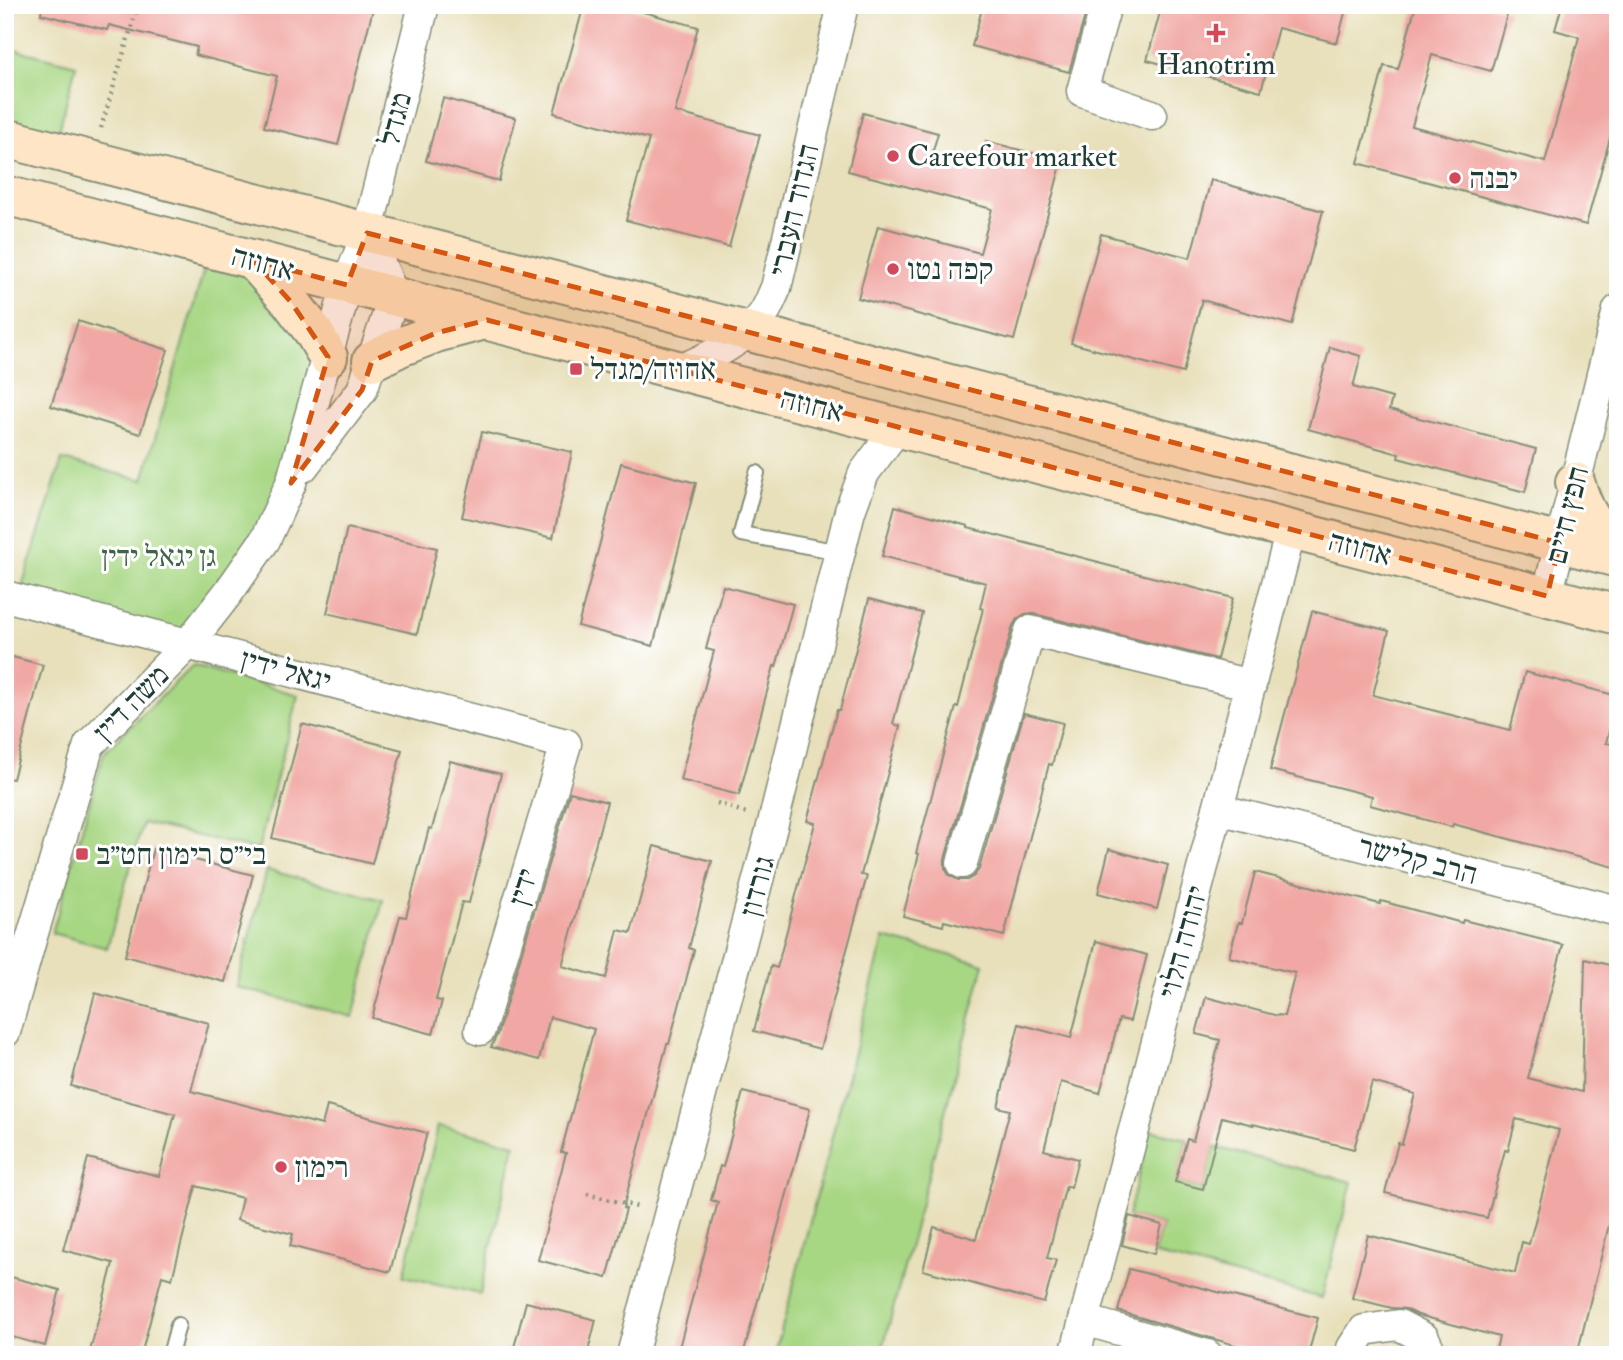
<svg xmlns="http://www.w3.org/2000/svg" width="1623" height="1360" font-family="'IM FELL Double Pica','Frank Ruhl Libre',serif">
  <rect width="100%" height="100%" fill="#fff"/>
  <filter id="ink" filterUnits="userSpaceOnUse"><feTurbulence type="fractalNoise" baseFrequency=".0143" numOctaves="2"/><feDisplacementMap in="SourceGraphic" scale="14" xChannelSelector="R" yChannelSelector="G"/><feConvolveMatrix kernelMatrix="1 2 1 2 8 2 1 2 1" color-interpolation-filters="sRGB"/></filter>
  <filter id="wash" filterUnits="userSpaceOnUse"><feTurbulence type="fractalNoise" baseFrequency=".00686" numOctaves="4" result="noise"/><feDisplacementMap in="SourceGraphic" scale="28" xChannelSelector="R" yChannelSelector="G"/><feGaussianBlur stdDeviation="1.57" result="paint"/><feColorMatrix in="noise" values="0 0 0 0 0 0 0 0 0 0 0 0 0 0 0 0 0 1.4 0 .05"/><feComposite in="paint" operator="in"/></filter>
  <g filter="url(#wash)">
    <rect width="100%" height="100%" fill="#e8e0bb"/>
    <g fill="#a8d784" stroke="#648a5c" stroke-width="2">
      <path d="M 5,47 L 76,65 L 56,141 L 5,128 Z"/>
      <path d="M 210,249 L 253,260 L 328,357 L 282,502 L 188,644 L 18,599 L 62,460 L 143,480 Z"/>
      <path d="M 193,665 L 298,695 L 258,850 L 143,823 L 107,948 L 52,933 L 104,753 Z"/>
      <path d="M 267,870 L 383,900 L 353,1017 L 236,987 Z"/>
      <path d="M 884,938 L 984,964 L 881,1355 L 775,1355 Z"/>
      <path d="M 438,1126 L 515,1144 L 480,1294 L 404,1276 Z"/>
      <path d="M 1150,1130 L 1187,1139 L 1176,1182 L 1203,1189 L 1214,1147 L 1352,1182 L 1322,1298 L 1154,1254 L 1162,1225 L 1128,1216 Z"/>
      <path d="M 1390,1346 L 1405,1349 L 1412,1355 L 1373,1355 L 1374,1349 Z"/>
    </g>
    <g id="blocks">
      <g fill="#f1a7a3">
        <path d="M 42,5 L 359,5 L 373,9 L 338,145 L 264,127 L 277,76 L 195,55 L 197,47 L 109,25 L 107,30 L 41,14 Z"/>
        <path d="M 584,5 L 618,5 L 698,27 L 675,112 L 760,135 L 729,247 L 626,220 L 649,139 L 554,113 Z"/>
        <path d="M 983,5 L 1088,5 L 1069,72 L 972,46 Z"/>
        <path d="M 1162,5 L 1347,5 L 1337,43 L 1278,28 L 1261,91 L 1147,60 Z"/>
        <path d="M 1416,5 L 1488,5 L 1508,11 L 1491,71 L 1432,55 L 1412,126 L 1545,162 L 1579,37 L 1555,30 L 1562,5 L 1618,5 L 1618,109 L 1586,225 L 1358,163 L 1384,66 L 1398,69 Z"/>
        <path d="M 443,98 L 516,118 L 499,181 L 426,161 Z"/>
        <path d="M 863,113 L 938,133 L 932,154 L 979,166 L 986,141 L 1062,161 L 1014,340 L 858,298 L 878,226 L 980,253 L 992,209 L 848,171 Z"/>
        <path d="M 1211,180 L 1323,211 L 1292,325 L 1202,300 L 1183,373 L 1071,343 L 1101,234 L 1190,258 Z"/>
        <path d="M 78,321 L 168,350 L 140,434 L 51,406 Z"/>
        <path d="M 1330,347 L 1361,356 L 1353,387 L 1392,398 L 1389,410 L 1536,449 L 1525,492 L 1398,458 L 1399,454 L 1308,429 Z"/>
        <path d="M 482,432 L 572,452 L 553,538 L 462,517 Z"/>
        <path d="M 621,463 L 696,483 L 653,646 L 578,626 Z"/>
        <path d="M 895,506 L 968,526 L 968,528 L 1099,562 L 1098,563 L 1233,598 L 1217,659 L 1034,614 L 1025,614 L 1017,619 L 1013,626 L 945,859 L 945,868 L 949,875 L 958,880 L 967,880 L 974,876 L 979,869 L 1024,713 L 1063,723 L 1052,765 L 1049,764 L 1004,936 L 944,921 L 943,926 L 903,916 L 919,854 L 916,853 L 956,707 L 958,707 L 983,609 L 980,608 L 986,583 L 882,556 Z"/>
        <path d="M 347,528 L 437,548 L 417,634 L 327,613 Z"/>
        <path d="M 723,586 L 793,604 L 776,667 L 774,666 L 739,795 L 680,780 L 714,651 L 706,649 Z"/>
        <path d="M 869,599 L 922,613 L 893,724 L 900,726 L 861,875 L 867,876 L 820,1049 L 754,1031 L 771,966 L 777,968 L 815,823 L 807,821 L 837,710 L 840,710 Z"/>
        <path d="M 1312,611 L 1389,631 L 1373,695 L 1510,730 L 1525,672 L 1618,696 L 1606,743 L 1618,745 L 1618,868 L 1453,824 L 1452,827 L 1370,805 L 1372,796 L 1270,770 Z"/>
        <path d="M 5,655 L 43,665 L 13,779 L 5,778 Z"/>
        <path d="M 302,724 L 402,750 L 372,864 L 272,838 Z"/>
        <path d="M 450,761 L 501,774 L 469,903 L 462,902 L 436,1000 L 442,1001 L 433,1034 L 372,1018 L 400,916 L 406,917 L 429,828 L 432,829 Z"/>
        <path d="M 570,792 L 607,802 L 562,966 L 606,978 L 618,930 L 631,933 L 654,846 L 712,861 L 689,948 L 694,950 L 669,1044 L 667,1044 L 623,1208 L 626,1209 L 607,1278 L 538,1260 L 566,1153 L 561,1152 L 594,1029 L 550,1017 L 539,1060 L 491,1047 L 497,1035 Z"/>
        <path d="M 153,849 L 253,875 L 225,982 L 125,956 Z"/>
        <path d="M 1109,849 L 1168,865 L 1157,909 L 1098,893 Z"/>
        <path d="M 1255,872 L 1380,904 L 1381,901 L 1462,923 L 1463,920 L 1563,945 L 1528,1078 L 1582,1092 L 1585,959 L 1618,967 L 1618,1214 L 1615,1227 L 1609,1225 L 1577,1355 L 1521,1355 L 1496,1349 L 1499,1337 L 1418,1315 L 1406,1309 L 1392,1308 L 1352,1298 L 1368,1235 L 1515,1273 L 1522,1242 L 1529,1244 L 1559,1130 L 1516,1119 L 1508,1151 L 1505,1150 L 1487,1218 L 1385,1193 L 1398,1143 L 1402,1144 L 1415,1094 L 1372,1082 L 1354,1149 L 1253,1124 L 1253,1125 L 1222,1117 L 1203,1189 L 1175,1182 L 1187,1139 L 1193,1141 L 1220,1040 L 1196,1034 L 1206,997 L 1278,1016 L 1279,1015 L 1284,1016 L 1295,973 L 1229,957 L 1238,923 L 1242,923 Z"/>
        <path d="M 1096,941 L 1147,955 L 1130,1021 L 1119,1019 L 1100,1093 L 1061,1082 L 1044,1150 L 1078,1159 L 1071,1187 L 1066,1186 L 1047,1258 L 1056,1260 L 1044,1303 L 923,1270 L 934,1227 L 976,1239 L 1010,1110 L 998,1107 L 1019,1024 L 1071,1038 Z"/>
        <path d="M 95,993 L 209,1023 L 191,1091 L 322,1125 L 327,1106 L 427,1133 L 390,1272 L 290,1246 L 293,1234 L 237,1220 L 242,1198 L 196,1186 L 172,1279 L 162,1276 L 141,1355 L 89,1355 L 113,1263 L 63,1250 L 88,1158 L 159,1176 L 175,1114 L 71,1086 Z"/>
        <path d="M 743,1092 L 810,1109 L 743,1355 L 677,1355 L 718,1202 L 711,1200 L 720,1166 L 723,1167 Z"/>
        <path d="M 1129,1216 L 1162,1225 L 1154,1254 L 1122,1245 Z"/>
        <path d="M 1129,1269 L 1318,1318 L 1308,1355 L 1269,1355 L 1118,1311 Z"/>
        <path d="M 11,1277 L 60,1290 L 45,1346 L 5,1335 L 5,1300 Z"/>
        <path d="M 526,1302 L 596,1320 L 587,1355 L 512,1355 Z"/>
      </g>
    </g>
  </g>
  <g filter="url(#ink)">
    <use href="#blocks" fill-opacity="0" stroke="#848e78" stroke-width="2"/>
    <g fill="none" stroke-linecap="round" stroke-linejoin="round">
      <g stroke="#848e78" stroke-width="18">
        <g id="service">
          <path d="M 757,473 L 741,534 L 840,552"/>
          <path d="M 170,1355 L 178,1325"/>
        </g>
      </g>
      <g stroke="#848e78" stroke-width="33">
        <g id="minor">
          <path d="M 1106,5 L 1082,91 L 1152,115"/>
          <path d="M 680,370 C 711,356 744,342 764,313 C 769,305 772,296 776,288 L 843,5"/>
          <path d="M 303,467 L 362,390 L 394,296 L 367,233"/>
          <path d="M 5,596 L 566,744 L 480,1030"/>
          <path d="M 1547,596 L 1618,310"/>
          <path d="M 1218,809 L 1618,911"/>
          <path d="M 962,863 L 1030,631 L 1251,685"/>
          <path d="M 5,1032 L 31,940 L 89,745 L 188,644 L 228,593 L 265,540 L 291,483 L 347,285 L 367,233 L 424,5"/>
          <path d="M 1084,1320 L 1207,1355"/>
          <path d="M 632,1355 L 773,823 L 850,511 L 864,473 L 898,427"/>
          <path d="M 1075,1355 L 1291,530"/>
          <path d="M 1353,1355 L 1352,1348 L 1364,1330 L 1399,1325 L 1424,1338 L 1432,1355"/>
        </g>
      </g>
      <g stroke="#848e78" stroke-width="42">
        <g id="secondary">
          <path d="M 5,138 L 1618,558"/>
          <path d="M 5,195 L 1618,615"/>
          <path d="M 253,260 L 291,302 L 313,331 L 328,357"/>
          <path d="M 372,361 L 400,347 L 436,333 L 485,320"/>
          <path d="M 1575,482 C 1585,514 1592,525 1618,547"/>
        </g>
      </g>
      <g stroke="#848e78" stroke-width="4.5" stroke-dasharray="2 5" stroke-linecap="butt">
        <path d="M 101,128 L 138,5"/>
        <path d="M 717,803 L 746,813"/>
        <path d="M 587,1194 L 641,1208"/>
      </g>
      <use href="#service" stroke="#fff" stroke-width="14"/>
      <use href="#minor" stroke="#fff" stroke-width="30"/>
      <use href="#secondary" stroke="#fee5c5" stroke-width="38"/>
    </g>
  </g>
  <path fill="#d45610" fill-opacity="0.2" stroke="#d45610" stroke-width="5" stroke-dasharray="14 9" stroke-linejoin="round" d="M 367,233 L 1560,543 L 1547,596 L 487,320 L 436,333 L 372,361 L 362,390 L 291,483 L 328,357 L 291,302 L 253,260 L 347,285 Z"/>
  <g fill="#d1495b" stroke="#fff" stroke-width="2.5">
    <path d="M1212.5 22.5h7v7h7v7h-7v7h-7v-7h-7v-7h7z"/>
    <circle cx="893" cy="156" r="7"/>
    <circle cx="1455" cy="178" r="7"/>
    <circle cx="893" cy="269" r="7"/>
    <rect x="569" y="362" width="14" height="14" rx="3.5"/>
    <rect x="75" y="847" width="14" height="14" rx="3.5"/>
    <circle cx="281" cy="1167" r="7"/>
  </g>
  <g text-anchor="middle" stroke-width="6" stroke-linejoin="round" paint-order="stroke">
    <g font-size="30" fill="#1f3d34" stroke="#fff" text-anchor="start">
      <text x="1216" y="74" text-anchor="middle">Hanotrim</text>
      <text x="907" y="166">Careefour market</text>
      <text x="1469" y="188">יבנה</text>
      <text x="907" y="279">קפה נטו</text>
      <text x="590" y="379">אחוזה/מגדל</text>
      <text x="96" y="864">בי״ס רימון חט״ב</text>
      <text x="295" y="1177">רימון</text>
    </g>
    <g font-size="30" fill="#1f3d34" stroke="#fff">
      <text transform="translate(395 119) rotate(-76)" y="10">מגדל</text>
      <text transform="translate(794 210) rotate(-77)" y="10">הגדוד העברי</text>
      <text transform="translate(263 263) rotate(15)" y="10">אחוזה</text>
      <text transform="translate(812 405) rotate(14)" y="10">אחוזה</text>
      <text transform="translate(1567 515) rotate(-76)" y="10">חפץ חיים</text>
      <text transform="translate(1360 548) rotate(15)" y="10">אחוזה</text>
      <text transform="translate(286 670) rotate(15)" y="10">יגאל ידין</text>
      <text transform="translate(131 703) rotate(-46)" y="10">משה דיין</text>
      <text transform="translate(1418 860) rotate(14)" y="10">הרב קלישר</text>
      <text transform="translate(757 886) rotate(-75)" y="10">גורדון</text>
      <text transform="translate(523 887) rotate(-73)" y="10">ידין</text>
      <text transform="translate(1183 942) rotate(-75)" y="10">יהודה הלוי</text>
    </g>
    <g font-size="30" fill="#416448" stroke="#fff">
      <text x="159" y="566">גן יגאל ידין</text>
    </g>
  </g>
  <rect width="1623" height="1360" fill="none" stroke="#fff" stroke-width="28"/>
</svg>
